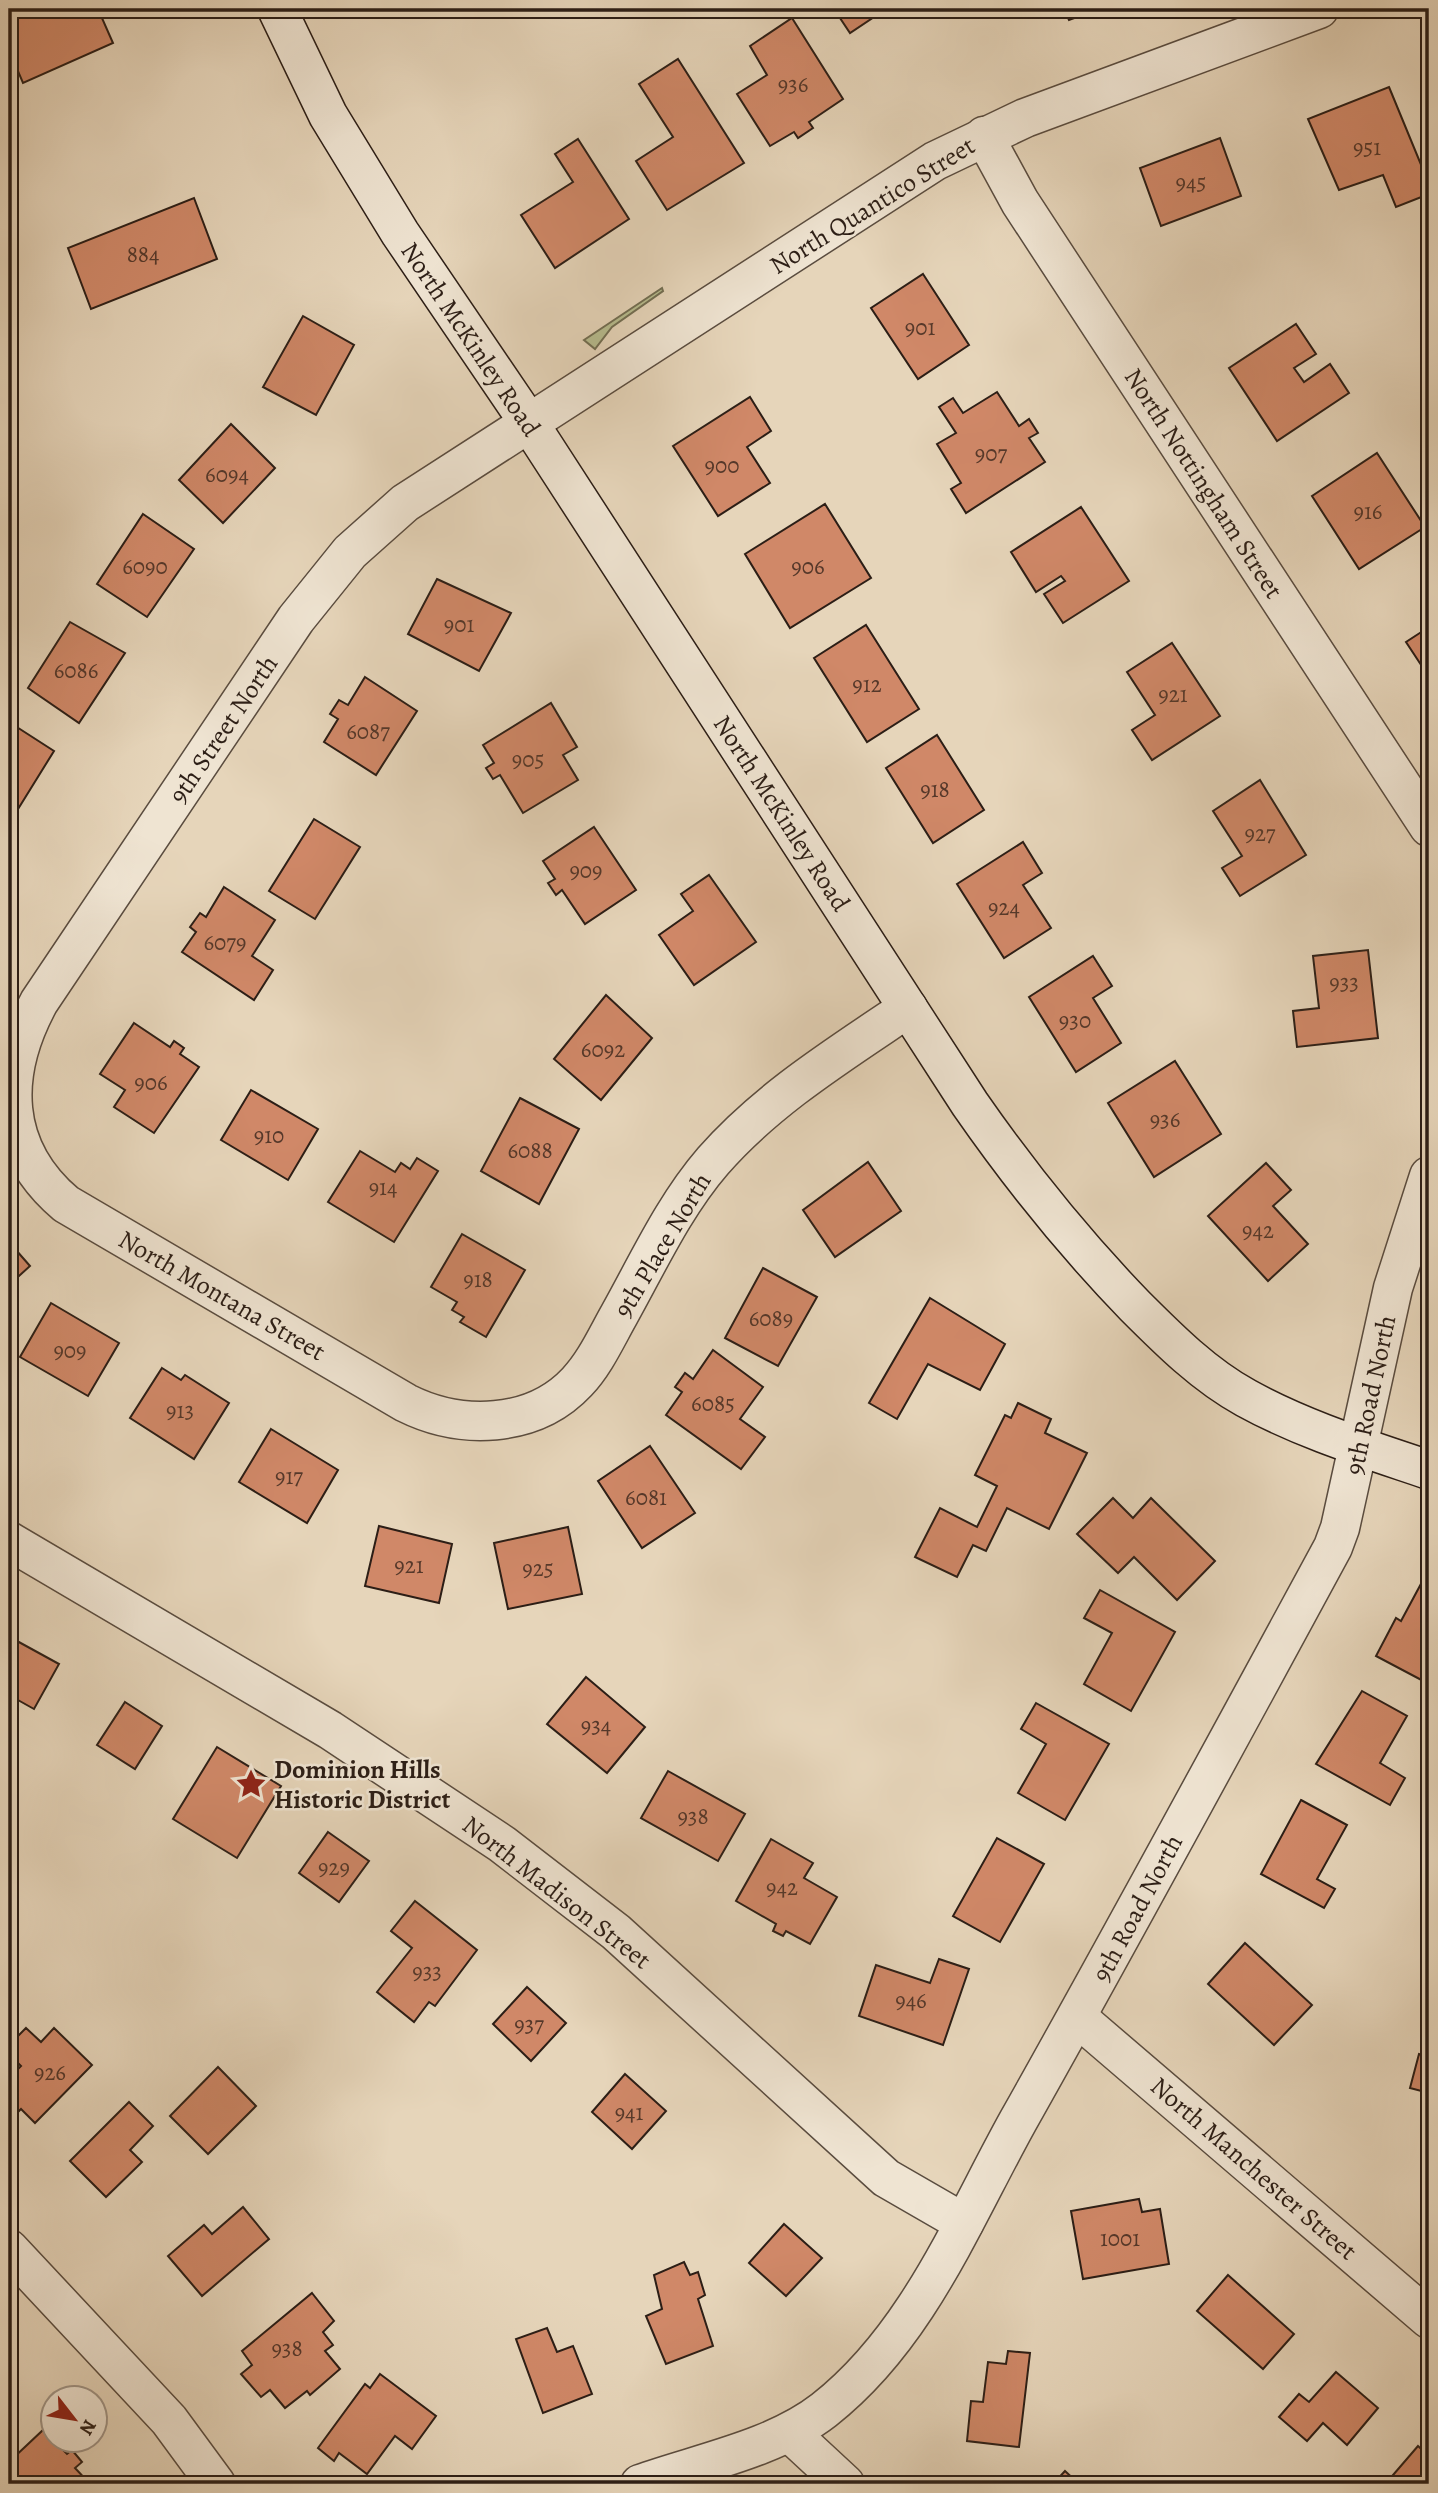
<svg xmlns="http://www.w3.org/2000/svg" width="1438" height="2493" font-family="Alegreya,serif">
  <rect width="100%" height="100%" fill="#e6d5ba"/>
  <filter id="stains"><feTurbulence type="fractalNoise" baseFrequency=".00286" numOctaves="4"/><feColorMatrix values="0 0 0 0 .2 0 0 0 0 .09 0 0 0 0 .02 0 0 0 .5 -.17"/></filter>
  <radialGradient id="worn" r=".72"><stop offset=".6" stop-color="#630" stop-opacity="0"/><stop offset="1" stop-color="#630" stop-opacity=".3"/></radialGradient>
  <path fill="#b7bd8f" stroke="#726e52" stroke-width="2" d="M 662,288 L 663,291 L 612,327 L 595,349 L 584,340 Z"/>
  <g fill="#d08868" stroke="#2c1e16" stroke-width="2">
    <path d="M 9,9 L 98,9 L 113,43 L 23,83 L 9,50 Z"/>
    <path d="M 834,9 L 886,9 L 850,33 Z"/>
    <path d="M 1064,9 L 1099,9 L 1069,20 Z"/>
    <path d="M 792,18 L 843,99 L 809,122 L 813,128 L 798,138 L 794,132 L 770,146 L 737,94 L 767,75 L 750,46 Z"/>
    <path d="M 678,59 L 744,163 L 667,210 L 636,161 L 673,137 L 639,84 Z"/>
    <path d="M 1389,87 L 1429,184 L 1429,194 L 1396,207 L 1383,175 L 1339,190 L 1308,119 Z"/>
    <path d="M 1220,138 L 1241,196 L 1161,226 L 1140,168 Z"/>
    <path d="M 578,139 L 629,219 L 555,268 L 521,215 L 573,182 L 555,154 Z"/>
    <path d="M 194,198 L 217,259 L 91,309 L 68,248 Z"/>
    <path d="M 923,274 L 969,345 L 918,379 L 871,308 Z"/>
    <path d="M 303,316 L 354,345 L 316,415 L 263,387 Z"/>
    <path d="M 1296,324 L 1316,354 L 1294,368 L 1304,382 L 1330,364 L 1349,393 L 1277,441 L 1229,368 Z"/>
    <path d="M 997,392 L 1019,426 L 1029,419 L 1038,433 L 1029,438 L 1045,462 L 966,513 L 951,489 L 961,483 L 937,444 L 956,433 L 939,407 L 953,398 L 963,413 Z"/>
    <path d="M 750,397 L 771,431 L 747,447 L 770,483 L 718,516 L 673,446 Z"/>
    <path d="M 231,424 L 275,468 L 223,523 L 179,480 Z"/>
    <path d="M 1377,453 L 1425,527 L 1359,569 L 1312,496 Z"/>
    <path d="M 825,504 L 871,578 L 790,628 L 745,554 Z"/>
    <path d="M 1081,507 L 1129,581 L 1063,623 L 1044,594 L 1065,581 L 1061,576 L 1036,592 L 1011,552 Z"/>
    <path d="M 143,514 L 194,549 L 147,617 L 97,584 Z"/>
    <path d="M 437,579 L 511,613 L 479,671 L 408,634 Z"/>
    <path d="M 70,622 L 125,653 L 79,723 L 28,688 Z"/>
    <path d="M 866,625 L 919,709 L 867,742 L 814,658 Z"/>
    <path d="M 1429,627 L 1429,677 L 1406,642 Z"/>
    <path d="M 1172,643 L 1220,716 L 1152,760 L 1132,730 L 1155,715 L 1127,672 Z"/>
    <path d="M 365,677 L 417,711 L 376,775 L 324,742 L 338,719 L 330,714 L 339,700 L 348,705 Z"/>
    <path d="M 551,703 L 577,747 L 563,755 L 578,780 L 523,813 L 500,775 L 493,779 L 486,768 L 494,763 L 483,745 Z"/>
    <path d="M 9,722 L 54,751 L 10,822 L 9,822 Z"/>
    <path d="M 937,735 L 984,810 L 933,843 L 886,768 Z"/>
    <path d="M 1260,780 L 1306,855 L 1240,896 L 1222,868 L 1242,856 L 1213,811 Z"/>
    <path d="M 314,819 L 360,847 L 315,919 L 269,891 Z"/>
    <path d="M 594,827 L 636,890 L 585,924 L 562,890 L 556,895 L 548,883 L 555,879 L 543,861 Z"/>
    <path d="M 1023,842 L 1042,873 L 1023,885 L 1051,928 L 1004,958 L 957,884 Z"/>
    <path d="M 709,875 L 756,942 L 694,985 L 659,935 L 693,911 L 681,894 Z"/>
    <path d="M 224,887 L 275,920 L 252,956 L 273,970 L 254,1000 L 182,952 L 196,932 L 190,927 L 200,913 L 206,917 Z"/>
    <path d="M 1368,950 L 1378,1038 L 1297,1047 L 1293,1011 L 1319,1008 L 1313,956 Z"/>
    <path d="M 1093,956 L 1112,986 L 1093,998 L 1121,1043 L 1076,1072 L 1029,997 Z"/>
    <path d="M 606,995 L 652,1038 L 601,1100 L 554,1059 Z"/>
    <path d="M 134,1023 L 170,1047 L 174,1041 L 184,1048 L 180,1054 L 199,1067 L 154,1133 L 114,1107 L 125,1090 L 100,1074 Z"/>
    <path d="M 1175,1061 L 1221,1134 L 1154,1177 L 1108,1103 Z"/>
    <path d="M 251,1090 L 318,1129 L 288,1180 L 221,1140 Z"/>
    <path d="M 520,1098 L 579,1129 L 539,1204 L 481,1171 Z"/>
    <path d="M 360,1151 L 395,1172 L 401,1163 L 410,1169 L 417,1158 L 438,1171 L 394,1242 L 328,1202 Z"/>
    <path d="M 868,1162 L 901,1211 L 835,1257 L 803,1210 Z"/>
    <path d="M 1266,1163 L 1291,1190 L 1273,1206 L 1308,1244 L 1268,1281 L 1208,1216 Z"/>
    <path d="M 462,1234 L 525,1270 L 486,1337 L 460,1322 L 464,1317 L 452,1310 L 457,1302 L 431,1287 Z"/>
    <path d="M 9,1242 L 30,1266 L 9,1285 Z"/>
    <path d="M 763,1268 L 817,1297 L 778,1366 L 725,1338 Z"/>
    <path d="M 930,1298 L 1005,1344 L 980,1390 L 928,1364 L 897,1419 L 869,1403 Z"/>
    <path d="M 51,1303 L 119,1343 L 88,1396 L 20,1357 Z"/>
    <path d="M 713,1350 L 763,1387 L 740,1419 L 765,1437 L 741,1469 L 666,1415 L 682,1392 L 675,1387 L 685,1373 L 693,1379 Z"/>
    <path d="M 162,1368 L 181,1380 L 185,1375 L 229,1403 L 194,1459 L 130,1418 Z"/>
    <path d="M 1018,1403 L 1051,1419 L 1045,1433 L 1087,1453 L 1049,1529 L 1007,1508 L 986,1551 L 973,1545 L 957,1577 L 915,1557 L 940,1508 L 977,1527 L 997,1486 L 975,1475 L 1005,1415 L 1011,1418 Z"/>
    <path d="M 271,1429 L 338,1470 L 307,1523 L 239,1482 Z"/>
    <path d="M 650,1446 L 695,1513 L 642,1548 L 598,1481 Z"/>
    <path d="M 1113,1498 L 1133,1518 L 1151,1498 L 1215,1561 L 1177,1600 L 1134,1557 L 1118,1573 L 1077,1534 Z"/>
    <path d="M 379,1526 L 452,1544 L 439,1603 L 365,1586 Z"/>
    <path d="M 568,1527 L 582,1594 L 508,1609 L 494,1543 Z"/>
    <path d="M 1422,1582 L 1429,1586 L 1429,1684 L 1376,1656 L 1396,1618 L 1401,1621 Z"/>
    <path d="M 1100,1590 L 1175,1632 L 1131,1711 L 1084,1684 L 1112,1633 L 1084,1618 Z"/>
    <path d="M 17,1641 L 59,1664 L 34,1709 L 9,1695 L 9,1655 Z"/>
    <path d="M 586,1677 L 645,1727 L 607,1773 L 547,1724 Z"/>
    <path d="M 1362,1691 L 1407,1716 L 1380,1763 L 1405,1778 L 1390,1805 L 1316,1764 Z"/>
    <path d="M 125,1702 L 162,1726 L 135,1769 L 97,1745 Z"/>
    <path d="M 1036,1703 L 1109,1744 L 1065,1820 L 1018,1793 L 1046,1744 L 1021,1729 Z"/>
    <path d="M 217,1747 L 281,1786 L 237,1858 L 173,1819 Z"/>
    <path d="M 668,1771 L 745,1814 L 718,1861 L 641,1818 Z"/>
    <path d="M 1301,1800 L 1347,1825 L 1317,1879 L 1335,1889 L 1324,1908 L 1261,1874 Z"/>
    <path d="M 328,1832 L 369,1861 L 339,1902 L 299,1873 Z"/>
    <path d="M 997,1838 L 1044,1864 L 1000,1942 L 953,1916 Z"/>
    <path d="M 771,1839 L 813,1863 L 804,1878 L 837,1897 L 810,1944 L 786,1931 L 783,1936 L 773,1931 L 776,1924 L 736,1901 Z"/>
    <path d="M 415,1901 L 477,1950 L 435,2006 L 429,2002 L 414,2022 L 377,1992 L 412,1948 L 391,1931 Z"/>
    <path d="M 1245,1943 L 1312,2005 L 1274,2045 L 1208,1984 Z"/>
    <path d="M 939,1959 L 969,1969 L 943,2045 L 859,2016 L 876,1965 L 930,1983 Z"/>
    <path d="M 527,1987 L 566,2023 L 531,2061 L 493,2024 Z"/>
    <path d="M 26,2028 L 41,2042 L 54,2028 L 92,2065 L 35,2123 L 21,2109 L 13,2117 L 9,2113 L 9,2078 L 21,2066 L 9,2054 L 9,2045 Z"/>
    <path d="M 1419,2054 L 1429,2057 L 1429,2093 L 1410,2088 Z"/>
    <path d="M 218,2067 L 256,2106 L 208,2154 L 170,2116 Z"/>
    <path d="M 625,2074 L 666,2111 L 632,2149 L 592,2112 Z"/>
    <path d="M 129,2102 L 153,2126 L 130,2150 L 142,2162 L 106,2197 L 70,2161 Z"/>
    <path d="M 1139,2199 L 1142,2212 L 1160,2209 L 1169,2264 L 1083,2279 L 1071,2211 Z"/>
    <path d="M 243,2207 L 269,2239 L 202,2296 L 168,2256 L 204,2225 L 212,2234 Z"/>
    <path d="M 784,2224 L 822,2258 L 786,2296 L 749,2263 Z"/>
    <path d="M 684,2262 L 690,2275 L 698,2272 L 705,2295 L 698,2299 L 713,2346 L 666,2364 L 646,2316 L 662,2309 L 654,2275 Z"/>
    <path d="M 1228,2275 L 1294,2334 L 1263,2369 L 1197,2311 Z"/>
    <path d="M 312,2293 L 334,2321 L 323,2332 L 333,2345 L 325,2351 L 340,2369 L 310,2395 L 307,2391 L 285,2408 L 270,2390 L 261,2397 L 241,2374 L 252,2365 L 242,2351 Z"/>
    <path d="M 547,2328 L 557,2352 L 573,2346 L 592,2394 L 543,2413 L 516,2339 Z"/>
    <path d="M 1008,2351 L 1030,2353 L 1019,2447 L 967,2441 L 971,2401 L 983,2402 L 988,2362 L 1006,2364 Z"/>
    <path d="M 1336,2372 L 1378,2408 L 1347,2445 L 1323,2423 L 1307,2441 L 1279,2417 L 1299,2394 L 1309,2402 Z"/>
    <path d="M 380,2374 L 436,2416 L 412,2449 L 395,2436 L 367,2474 L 339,2453 L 334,2461 L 318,2448 L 365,2384 L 370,2388 Z"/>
    <path d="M 43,2430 L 67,2454 L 72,2450 L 82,2462 L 75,2468 L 90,2484 L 23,2484 L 9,2469 L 9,2462 Z"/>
    <path d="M 1418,2446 L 1429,2456 L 1429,2484 L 1389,2484 L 1387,2482 Z"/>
    <path d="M 1065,2471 L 1079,2484 L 1053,2484 Z"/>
  </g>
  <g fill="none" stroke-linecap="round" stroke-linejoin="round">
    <g stroke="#5a4c3f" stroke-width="41">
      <g id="street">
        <path d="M 984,136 L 1020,202 L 1429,827"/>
        <path d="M 908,1008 C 840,1054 767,1099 713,1161 C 674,1206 648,1263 619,1315 C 606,1338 595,1363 577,1382 C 533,1429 460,1430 406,1403 L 66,1204 C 0,1148 0,1074 39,1002 L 296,619 L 350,552 L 405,503 L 935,161 L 1025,118 L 1319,9"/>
        <path d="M 9,1541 L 330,1730 L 502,1844 L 616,1932 L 886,2178 L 964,2223"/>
        <path d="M 1078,2018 L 1429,2319"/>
        <path d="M 9,2249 L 169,2420 L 216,2484"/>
        <path d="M 790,2433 L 845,2484"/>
        <path d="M 640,2484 C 699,2463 774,2449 824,2410 C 917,2337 962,2222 1018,2121 C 1125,1931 1229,1739 1333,1547 L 1340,1528 L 1393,1288 L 1429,1176"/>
      </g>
    </g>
    <g stroke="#2c1e16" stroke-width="41">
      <path id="secondary" d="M 277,9 L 328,115 L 400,233 L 529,423 L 970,1104 C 1020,1176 1074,1243 1135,1306 C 1169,1340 1204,1375 1246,1398 C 1304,1430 1367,1449 1429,1470"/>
    </g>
    <use href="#street" stroke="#efe4d2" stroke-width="38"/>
    <use href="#secondary" stroke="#efe4d2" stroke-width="38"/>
  </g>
  <defs>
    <g id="sight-bare" transform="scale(2.415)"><path d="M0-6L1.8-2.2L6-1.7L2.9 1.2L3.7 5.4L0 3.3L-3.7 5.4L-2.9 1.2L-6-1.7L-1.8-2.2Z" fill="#8f2418" stroke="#efe4d2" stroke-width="2.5" paint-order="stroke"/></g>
  </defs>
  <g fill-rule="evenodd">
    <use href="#sight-bare" x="251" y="1784"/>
  </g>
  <g text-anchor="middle" stroke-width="5" stroke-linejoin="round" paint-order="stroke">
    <g font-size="23" fill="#55382a">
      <text x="793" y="92">936</text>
      <text x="1367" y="155">951</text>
      <text x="1191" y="190">945</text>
      <text x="143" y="262">884</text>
      <text x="920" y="335">901</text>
      <text x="991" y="461">907</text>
      <text x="722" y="473">900</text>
      <text x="227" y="482">6094</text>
      <text x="1368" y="519">916</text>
      <text x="145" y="574">6090</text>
      <text x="808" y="574">906</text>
      <text x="459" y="632">901</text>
      <text x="76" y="678">6086</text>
      <text x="867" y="692">912</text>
      <text x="1173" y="702">921</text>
      <text x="368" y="739">6087</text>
      <text x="528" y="767">905</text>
      <text x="935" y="797">918</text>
      <text x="1260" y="841">927</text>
      <text x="586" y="878">909</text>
      <text x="1004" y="915">924</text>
      <text x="225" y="950">6079</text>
      <text x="1344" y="990">933</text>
      <text x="1075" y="1028">930</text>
      <text x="603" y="1057">6092</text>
      <text x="151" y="1090">906</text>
      <text x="1165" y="1127">936</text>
      <text x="269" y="1143">910</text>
      <text x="530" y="1158">6088</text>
      <text x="383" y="1195">914</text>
      <text x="1258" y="1238">942</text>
      <text x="478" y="1287">918</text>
      <text x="771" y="1326">6089</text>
      <text x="70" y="1358">909</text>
      <text x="713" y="1411">6085</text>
      <text x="180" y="1418">913</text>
      <text x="289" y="1484">917</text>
      <text x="646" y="1505">6081</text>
      <text x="409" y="1573">921</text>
      <text x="538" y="1576">925</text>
      <text x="596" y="1733">934</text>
      <text x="693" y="1824">938</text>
      <text x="334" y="1875">929</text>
      <text x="782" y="1895">942</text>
      <text x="427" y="1979">933</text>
      <text x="911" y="2008">946</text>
      <text x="529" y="2032">937</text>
      <text x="50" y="2080">926</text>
      <text x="629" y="2120">941</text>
      <text x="1120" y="2246">1001</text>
      <text x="287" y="2356">938</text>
    </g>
    <g font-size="26" fill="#2c1e16" stroke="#efe4d2">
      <text transform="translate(872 205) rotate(-32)" y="9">North Quantico Street</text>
      <text transform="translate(471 339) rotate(56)" y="9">North McKinley Road</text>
      <text transform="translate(1204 483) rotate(57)" y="9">North Nottingham Street</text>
      <text transform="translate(223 729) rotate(-56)" y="9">9th Street North</text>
      <text transform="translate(782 813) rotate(57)" y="9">North McKinley Road</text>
      <text transform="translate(662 1245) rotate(-59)" y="9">9th Place North</text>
      <text transform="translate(222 1295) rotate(30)" y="9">North Montana Street</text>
      <text transform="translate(1370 1395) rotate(-78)" y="9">9th Road North</text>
      <text transform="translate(557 1892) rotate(38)" y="9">North Madison Street</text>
      <text transform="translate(1137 1908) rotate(-62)" y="9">9th Road North</text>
      <text transform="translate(1254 2168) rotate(41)" y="9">North Manchester Street</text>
    </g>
    <g font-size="26" font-weight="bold" fill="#2c1e16" stroke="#efe4d2" text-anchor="start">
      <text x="274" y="1778">Dominion Hills<tspan x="274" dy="30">Historic District</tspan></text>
    </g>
  </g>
  <rect width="1438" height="2493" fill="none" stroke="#e6d5ba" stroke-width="35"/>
  <rect x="10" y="10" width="1417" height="2472" fill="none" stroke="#2c1e16" stroke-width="3.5"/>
  <rect x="18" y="18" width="1403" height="2458" fill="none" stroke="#2c1e16" stroke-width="2"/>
  <g transform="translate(74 2419) rotate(121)"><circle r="33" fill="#efe4d2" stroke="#a19587" stroke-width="2"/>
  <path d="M0-5L12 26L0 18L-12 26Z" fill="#8f2418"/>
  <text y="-10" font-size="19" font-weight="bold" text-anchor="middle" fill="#2c1e16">N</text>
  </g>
  <rect width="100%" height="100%" filter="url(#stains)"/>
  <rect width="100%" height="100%" fill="url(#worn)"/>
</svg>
